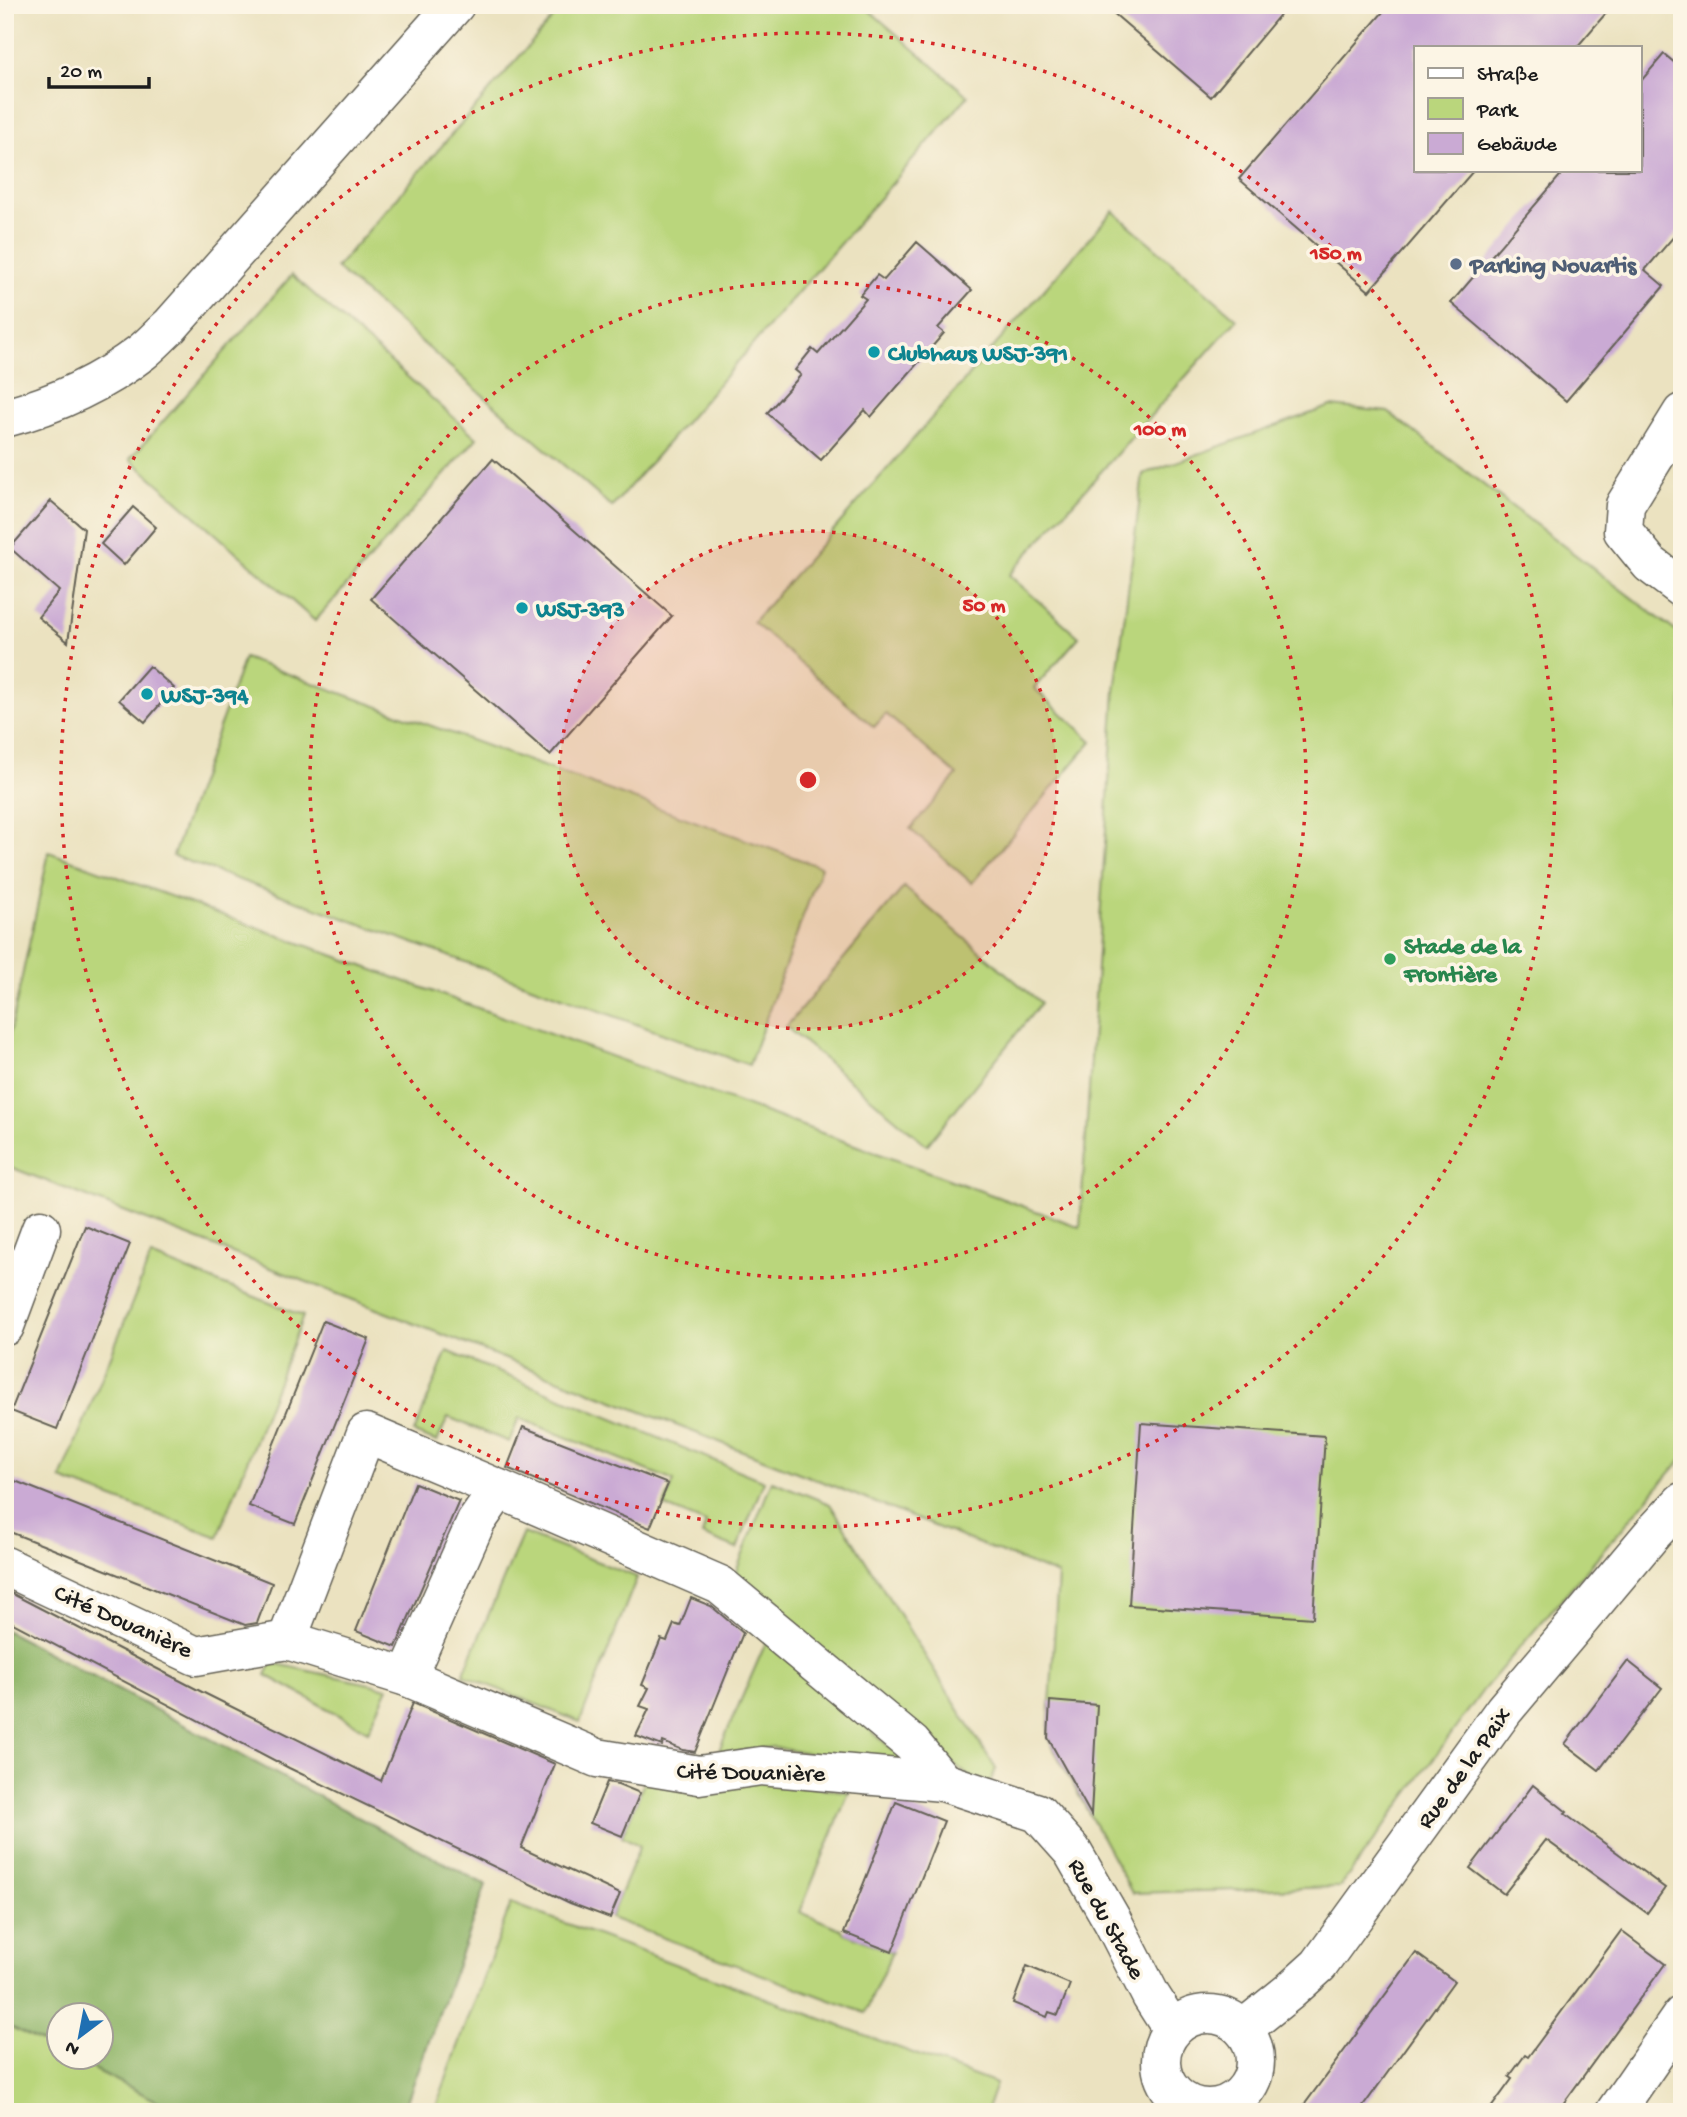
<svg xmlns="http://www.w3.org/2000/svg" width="1687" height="2117" font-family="'Gochi Hand',sans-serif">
  <rect width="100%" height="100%" fill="#fcf5e5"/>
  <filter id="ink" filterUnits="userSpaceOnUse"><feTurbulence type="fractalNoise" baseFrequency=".0143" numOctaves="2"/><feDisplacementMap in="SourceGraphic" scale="14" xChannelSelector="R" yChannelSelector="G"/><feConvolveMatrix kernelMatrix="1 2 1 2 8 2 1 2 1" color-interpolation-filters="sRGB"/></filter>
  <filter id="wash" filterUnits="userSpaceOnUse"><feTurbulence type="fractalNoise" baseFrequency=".00686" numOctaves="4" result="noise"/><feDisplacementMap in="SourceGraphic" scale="28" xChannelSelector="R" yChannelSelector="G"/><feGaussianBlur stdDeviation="1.57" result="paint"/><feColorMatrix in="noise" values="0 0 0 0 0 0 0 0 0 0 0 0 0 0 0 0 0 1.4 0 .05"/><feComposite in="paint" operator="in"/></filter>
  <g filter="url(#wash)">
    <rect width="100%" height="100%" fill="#ebe2c0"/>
    <g fill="#bad67c" stroke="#6b794c" stroke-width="2">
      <path d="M 564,5 L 863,5 L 968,96 L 612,507 L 336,268 Z"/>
      <path d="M 1113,211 L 1237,319 L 1009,575 L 1079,637 L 1034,688 L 1092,741 L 972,883 L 910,829 L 957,775 L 886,714 L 874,727 L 753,622 Z"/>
      <path d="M 292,275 L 477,438 L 315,621 L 130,459 Z"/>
      <path d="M 1331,406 L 1388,412 L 1682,636 L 1682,1459 L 1484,1689 L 1340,1887 L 1132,1893 L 1048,1738 L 1058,1575 L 828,1484 L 5,1165 L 5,1055 L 49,852 L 1080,1227 L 1115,691 L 1143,474 Z"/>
      <path d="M 244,658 L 821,867 L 749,1065 L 173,856 Z"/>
      <path d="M 904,887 L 1041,1003 L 927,1145 L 786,1027 Z"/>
      <path d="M 151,1256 L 303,1316 L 218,1537 L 61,1479 Z"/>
      <path d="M 447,1351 L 764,1481 L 737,1549 L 702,1535 L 706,1523 L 664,1506 L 674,1481 L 519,1418 L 509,1442 L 448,1417 L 437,1442 L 414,1433 Z"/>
      <path d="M 772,1481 L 830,1504 L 996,1769 L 990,1783 L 979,1785 L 734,1577 Z"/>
      <path d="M 523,1533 L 637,1577 L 580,1722 L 463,1675 Z"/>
      <path d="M 767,1640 L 900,1756 L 897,1765 L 882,1766 L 772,1747 L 717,1755 Z"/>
      <path d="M 272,1663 L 388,1688 L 368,1731 L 266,1675 Z"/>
      <path d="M 756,1779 L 849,1792 L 800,1912 L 841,1929 L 844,1933 L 892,1952 L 865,2013 L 610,1918 L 640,1846 L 622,1836 L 645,1780 Z"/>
      <path d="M 511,1903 L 996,2084 L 986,2112 L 434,2112 Z"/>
      <path d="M 5,2024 L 59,2051 L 60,2058 L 72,2058 L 179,2112 L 5,2112 Z"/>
    </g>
    <path fill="#93b76c" stroke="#586a44" stroke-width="2" d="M 5,1630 L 486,1885 L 403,2112 L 179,2112 L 72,2058 L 102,2058 L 102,2016 L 60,2016 L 59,2051 L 5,2024 Z"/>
    <g id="blocks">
      <g fill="#caaad4">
        <path d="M 1104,5 L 1288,5 L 1211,97 Z"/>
        <path d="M 1389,5 L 1613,5 L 1577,47 L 1416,47 L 1416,170 L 1474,170 L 1369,291 L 1239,179 Z"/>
        <path d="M 1664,54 L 1682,69 L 1682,227 L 1645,270 L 1664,286 L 1566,401 L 1451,303 L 1565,170 L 1640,170 L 1640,82 Z"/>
        <path d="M 917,242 L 972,290 L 938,328 L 944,333 L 871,417 L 865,410 L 821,460 L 767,413 L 801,375 L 795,370 L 812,349 L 818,354 L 866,299 L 860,295 L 877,275 L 884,280 Z"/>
        <path d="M 493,459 L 672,616 L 550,755 L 371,599 Z"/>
        <path d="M 51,501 L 84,529 L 68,642 L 38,617 L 59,591 L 10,548 Z"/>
        <path d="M 133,507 L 156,527 L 124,565 L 101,544 Z"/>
        <path d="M 149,666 L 174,688 L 145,722 L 119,700 Z"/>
        <path d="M 85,1226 L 130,1244 L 57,1429 L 11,1411 Z"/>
        <path d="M 323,1321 L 369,1339 L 295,1524 L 249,1506 Z"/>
        <path d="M 1141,1423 L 1325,1436 L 1313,1618 L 1129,1605 Z"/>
        <path d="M 523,1427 L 668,1484 L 650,1528 L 507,1468 Z"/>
        <path d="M 5,1477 L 272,1583 L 257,1623 L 245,1625 L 5,1530 Z"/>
        <path d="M 415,1483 L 459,1501 L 396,1647 L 356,1631 Z"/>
        <path d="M 5,1590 L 202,1692 L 381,1781 L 413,1703 L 555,1764 L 521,1848 L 620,1894 L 610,1918 L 570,1903 L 289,1768 L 5,1619 Z"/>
        <path d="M 691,1598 L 711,1606 L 743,1633 L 695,1752 L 683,1750 L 663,1742 L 662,1746 L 636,1736 L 649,1709 L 640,1706 L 649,1688 L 642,1685 L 661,1639 L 667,1641 L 674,1624 L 680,1626 Z"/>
        <path d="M 1628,1661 L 1662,1688 L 1599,1770 L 1565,1744 Z"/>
        <path d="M 1050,1701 L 1097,1705 L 1091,1815 L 1048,1738 Z"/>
        <path d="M 607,1782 L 618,1784 L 640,1793 L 622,1836 L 590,1823 Z"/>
        <path d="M 1533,1785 L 1567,1812 L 1565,1814 L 1665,1888 L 1647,1913 L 1546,1840 L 1504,1894 L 1470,1868 Z"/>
        <path d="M 896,1802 L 944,1821 L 892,1952 L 844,1933 Z"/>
        <path d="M 1621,1931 L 1665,1964 L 1557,2112 L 1488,2112 L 1512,2079 L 1509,2077 L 1525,2055 L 1528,2057 Z"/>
        <path d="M 1416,1953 L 1454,1981 L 1359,2112 L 1299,2112 Z"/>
        <path d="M 1027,1966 L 1070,1984 L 1058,2015 L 1049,2012 L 1047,2017 L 1013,2003 Z"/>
      </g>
    </g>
  </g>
  <g filter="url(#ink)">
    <use href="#blocks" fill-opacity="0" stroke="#646155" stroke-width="2"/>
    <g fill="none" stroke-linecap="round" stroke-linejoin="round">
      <g stroke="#646155" stroke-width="41">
        <g id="minor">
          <path d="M 1682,413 L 1625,505 L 1623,531 L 1650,564 L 1682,588"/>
          <path d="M 5,1326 L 41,1229"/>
          <path d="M 5,1566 L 196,1656 L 287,1640"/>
          <path d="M 407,1677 L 476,1522 L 499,1489"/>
          <path d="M 943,1782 L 912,1744 L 720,1585 L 499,1489 L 366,1433 L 287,1640 L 407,1677 L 597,1758 L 699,1775 L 761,1766 L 943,1782 L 1038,1813 L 1072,1851 L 1113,1922 L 1151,1996 L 1172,2029"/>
          <circle cx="1208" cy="2061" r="47"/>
          <path d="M 1243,2029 L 1289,1992 L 1319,1965 L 1504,1710 L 1653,1533 L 1682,1502"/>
          <path d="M 1615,2112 L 1682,2015"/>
        </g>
      </g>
      <g stroke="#646155" stroke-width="41">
        <path id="secondary" d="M 5,418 C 54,405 102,383 142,352 C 152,344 161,334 170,326 L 455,5"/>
      </g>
      <use href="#minor" stroke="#fff" stroke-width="38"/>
      <use href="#secondary" stroke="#fff" stroke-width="38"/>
    </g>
  </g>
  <circle cx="808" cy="780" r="249" fill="#d62828" fill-opacity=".12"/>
  <g fill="none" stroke="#d62828" stroke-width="3.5" stroke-dasharray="3.5 7">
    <circle cx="808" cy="780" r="249"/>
    <circle cx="808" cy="780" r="498"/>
    <circle cx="808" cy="780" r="747"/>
  </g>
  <circle fill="#5c6f8a" stroke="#fcf5e5" stroke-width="2.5" cx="1456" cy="264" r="7"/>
  <g fill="#0f9aa8" stroke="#fcf5e5" stroke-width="2.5">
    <circle cx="874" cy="352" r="7"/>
    <circle cx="522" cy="608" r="7"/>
    <circle cx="147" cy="694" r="7"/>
  </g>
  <circle fill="#2e9e5b" stroke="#fcf5e5" stroke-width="2.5" cx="1390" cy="959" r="7"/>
  <g text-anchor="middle" stroke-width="7" stroke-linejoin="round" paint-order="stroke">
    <g font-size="24" font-weight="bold" fill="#4e5e75" stroke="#fcf5e5" text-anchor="start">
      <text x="1470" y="272">Parking Novartis</text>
    </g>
    <g font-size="24" font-weight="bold" fill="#0d838f" stroke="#fcf5e5" text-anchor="start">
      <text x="888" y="360">Clubhaus WSJ-391</text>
      <text x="536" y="616">WSJ-393</text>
      <text x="161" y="702">WSJ-394</text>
    </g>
    <g font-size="24" font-weight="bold" fill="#27864d" stroke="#fcf5e5" text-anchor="start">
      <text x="1404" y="953">Stade de la<tspan x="1404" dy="28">Frontière</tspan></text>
    </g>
    <g font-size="24" fill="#1c1c1c" stroke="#fcf5e5">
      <text transform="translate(124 1620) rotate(24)" y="8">Cité Douanière</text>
      <text transform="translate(1463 1767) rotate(-54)" y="8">Rue de la Paix</text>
      <text transform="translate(751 1771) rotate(1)" y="8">Cité Douanière</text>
      <text transform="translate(1108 1918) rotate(61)" y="8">Rue du Stade</text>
    </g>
  </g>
  <circle cx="808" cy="780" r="10" fill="#d62828" stroke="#fcf5e5" stroke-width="3.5"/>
  <g font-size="21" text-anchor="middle" font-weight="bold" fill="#d62828" stroke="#fcf5e5" stroke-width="7" stroke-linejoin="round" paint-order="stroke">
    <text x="1336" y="259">150 m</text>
    <text x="1160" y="435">100 m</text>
    <text x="984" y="611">50 m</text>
  </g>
  <rect width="1687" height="2117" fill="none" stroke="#fcf5e5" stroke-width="28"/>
  <rect x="1414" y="46" width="228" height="126" fill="#fcf5e5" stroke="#a29e95" stroke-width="2"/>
  <rect x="1428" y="68" width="35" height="10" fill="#ffffff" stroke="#a29e95" stroke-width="2"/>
  <text x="1477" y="80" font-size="21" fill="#1c1c1c">Straße</text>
  <rect x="1428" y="98" width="35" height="21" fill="#bad67c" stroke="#a29e95" stroke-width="2"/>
  <text x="1477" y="116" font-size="21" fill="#1c1c1c">Park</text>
  <rect x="1428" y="133" width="35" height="21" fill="#caaad4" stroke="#a29e95" stroke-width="2"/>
  <text x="1477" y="150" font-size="21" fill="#1c1c1c">Gebäude</text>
  <g transform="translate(80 2036) rotate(212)"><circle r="33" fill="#fcf5e5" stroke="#a29e95" stroke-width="2"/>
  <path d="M0-5L12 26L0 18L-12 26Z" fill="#1f6fb2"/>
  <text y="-10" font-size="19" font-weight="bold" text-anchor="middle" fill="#1c1c1c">N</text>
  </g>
  <path d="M49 77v10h100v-10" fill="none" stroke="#1c1c1c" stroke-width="3.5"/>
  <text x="60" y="77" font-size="21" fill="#1c1c1c" stroke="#fcf5e5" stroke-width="5" paint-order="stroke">20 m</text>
</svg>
